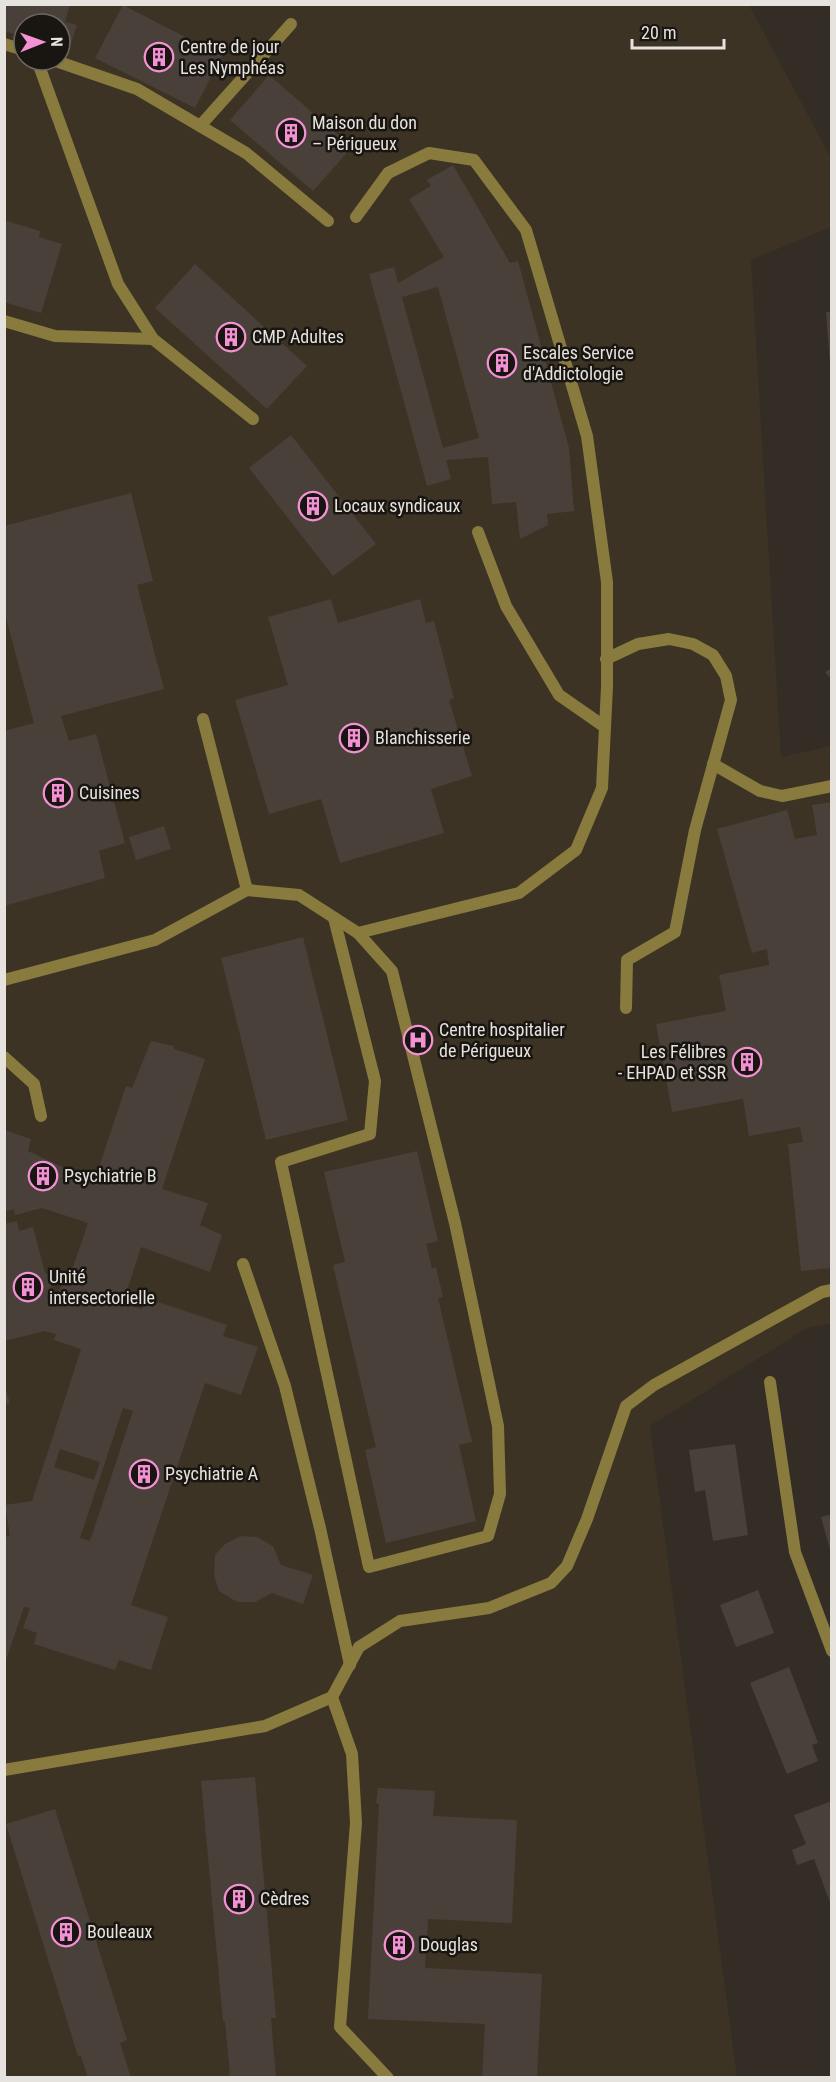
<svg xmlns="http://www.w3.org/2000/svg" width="836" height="2082" font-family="'Roboto Condensed',sans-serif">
  <rect width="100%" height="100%" fill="#332d25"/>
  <path fill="#3c3325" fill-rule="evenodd" d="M 5,5 L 749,5 L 831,158 L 831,227 L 751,260 L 781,757 L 831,746 L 831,1323 L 807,1328 L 650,1426 L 737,2077 L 5,2078 ZM 24,24 L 60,24 L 60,60 L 24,60 Z"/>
  <g fill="#49403a" fill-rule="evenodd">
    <path d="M 4,4 L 70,4 L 65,22 L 77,25 L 69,49 L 60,47 L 60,24 L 24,24 L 24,37 L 4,31 Z"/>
    <path d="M 123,5 L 222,56 L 195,108 L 95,58 Z"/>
    <path d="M 269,75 L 352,147 L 313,191 L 230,120 Z"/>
    <path d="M 453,165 L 510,263 L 518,261 L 569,448 L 574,511 L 547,514 L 548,525 L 520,539 L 516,502 L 492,504 L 488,457 L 446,460 L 451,479 L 427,486 L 369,274 L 394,267 L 398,283 L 444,257 L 409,199 L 431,186 L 427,180 ZM 438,287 L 479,438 L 443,448 L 402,297 Z"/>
    <path d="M 4,220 L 40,231 L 39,237 L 62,244 L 41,313 L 4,302 Z"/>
    <path d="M 195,264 L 307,366 L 267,409 L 155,308 Z"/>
    <path d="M 826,312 L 832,312 L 832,362 L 830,363 Z"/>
    <path d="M 291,435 L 376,544 L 333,576 L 249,468 Z"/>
    <path d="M 131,493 L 153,581 L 137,585 L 164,689 L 61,716 L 69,741 L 96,734 L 125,843 L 99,851 L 105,878 L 4,906 L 4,731 L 34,723 L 4,610 L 4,526 Z"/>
    <path d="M 331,599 L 338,623 L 420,599 L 426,623 L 434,621 L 454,698 L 449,700 L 472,776 L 431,789 L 444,833 L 340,863 L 321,799 L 269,814 L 235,700 L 288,685 L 268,617 Z"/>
    <path d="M 832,668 L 832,680 L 825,672 Z"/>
    <path d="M 832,802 L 832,1268 L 801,1271 L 788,1144 L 803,1142 L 800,1127 L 749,1136 L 743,1099 L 672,1112 L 656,1024 L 726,1011 L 719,975 L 769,965 L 767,949 L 752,953 L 717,829 L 787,810 L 795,839 L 817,835 L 812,805 Z"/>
    <path d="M 164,826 L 171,849 L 136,860 L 129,837 Z"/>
    <path d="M 303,937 L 348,1120 L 266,1140 L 221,958 Z"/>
    <path d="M 151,1041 L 174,1046 L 174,1049 L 205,1059 L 162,1189 L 208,1203 L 200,1225 L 222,1235 L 210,1272 L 141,1247 L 125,1297 L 130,1299 L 128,1305 L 142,1309 L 146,1298 L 227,1325 L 223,1336 L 258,1347 L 241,1395 L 205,1383 L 131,1605 L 168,1617 L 151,1670 L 119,1660 L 115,1670 L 34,1644 L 37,1633 L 23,1628 L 30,1608 L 24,1607 L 4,1666 L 4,1537 L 10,1536 L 5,1505 L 32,1501 L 81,1349 L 54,1340 L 56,1334 L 45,1331 L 4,1341 L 4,1224 L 17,1221 L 19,1231 L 33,1227 L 45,1273 L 55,1276 L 47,1298 L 56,1301 L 65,1274 L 70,1276 L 88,1223 L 42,1208 L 15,1215 L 14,1209 L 4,1212 L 4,1130 L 31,1139 L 28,1151 L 97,1183 L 104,1168 L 99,1167 L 126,1086 L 132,1088 ZM 123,1408 L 133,1411 L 90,1541 L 80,1538 ZM 60,1449 L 100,1462 L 94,1480 L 54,1467 Z"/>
    <path d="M 417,1151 L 438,1241 L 426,1244 L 432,1268 L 436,1267 L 443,1297 L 438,1298 L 472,1442 L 459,1445 L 476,1521 L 386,1543 L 365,1450 L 376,1447 L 333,1265 L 345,1262 L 324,1172 Z"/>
    <path d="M 4,1384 L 10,1403 L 4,1404 Z"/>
    <path d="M 735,1444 L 748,1535 L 713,1541 L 705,1490 L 695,1492 L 689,1450 Z"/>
    <path d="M 832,1514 L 832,1553 L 831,1553 L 821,1517 Z"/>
    <path d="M 241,1536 L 257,1537 L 273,1546 L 281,1565 L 313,1575 L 303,1604 L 272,1593 L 255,1602 L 237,1602 L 219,1591 L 214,1575 L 215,1555 L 225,1544 Z"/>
    <path d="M 758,1590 L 774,1633 L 736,1647 L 720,1605 Z"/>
    <path d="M 789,1667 L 818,1743 L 812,1745 L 818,1761 L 787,1774 L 750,1683 Z"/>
    <path d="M 255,1777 L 276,2018 L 271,2018 L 276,2078 L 228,2078 L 230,2074 L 225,2022 L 223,2021 L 201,1781 Z"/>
    <path d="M 378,1788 L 435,1791 L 433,1816 L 517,1820 L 512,1923 L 428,1919 L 425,1968 L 542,1974 L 537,2078 L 482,2078 L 485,2024 L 368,2019 L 379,1804 L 376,1803 Z"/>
    <path d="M 832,1801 L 832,1905 L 831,1905 L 814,1859 L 797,1865 L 792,1850 L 806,1844 L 794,1815 Z"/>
    <path d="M 55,1809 L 127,2040 L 120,2043 L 131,2078 L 88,2078 L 81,2056 L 78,2056 L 6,1824 Z"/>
  </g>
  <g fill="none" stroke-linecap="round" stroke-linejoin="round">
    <g stroke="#887b3d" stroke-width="12">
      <path d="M 4,44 L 24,50"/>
      <path d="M 37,60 L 118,284 L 153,339 L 253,419"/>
      <path d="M 53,60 L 137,89 L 246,153 L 328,221"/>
      <path d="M 200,126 L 291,24"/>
      <path d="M 4,321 L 55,336 L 153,339"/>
      <path d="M 478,532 L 506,606 L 559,695 L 605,727"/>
      <path d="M 606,659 L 638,644 L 669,639 L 693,644 L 713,655 L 726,676 L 731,700 L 695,830 L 675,932 L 627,960 L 626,1008"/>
      <path d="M 203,719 L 247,890"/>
      <path d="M 713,764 L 760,791 L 782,796 L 832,786"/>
      <path d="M 334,918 L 375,1081 L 370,1134 L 281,1162 L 369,1567 L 488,1536 L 500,1494 L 498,1426 L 455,1223 L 392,971 L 358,933"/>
      <path d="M 4,980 L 155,940 L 247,890 L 299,895 L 358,933 L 519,893 L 576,850 L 602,788 L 607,687 L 607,582 L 587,436 L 526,230 L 474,160 L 429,153 L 388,173 L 356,217"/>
      <path d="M 4,1057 L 34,1084 L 41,1116"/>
      <path d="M 243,1264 L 285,1386 L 320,1528 L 350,1665"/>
      <path d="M 332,1697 L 352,1754 L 356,1823 L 340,2027 L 388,2078"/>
      <path d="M 4,1770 L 265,1726 L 332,1697 L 359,1647 L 400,1621 L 489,1608 L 551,1583 L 567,1566 L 587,1519 L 626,1406 L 654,1385 L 822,1292 L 832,1290"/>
    </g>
    <path stroke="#887b3d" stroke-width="12" d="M 770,1382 L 795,1552 L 832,1651"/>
  </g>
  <defs>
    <g id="building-ring" transform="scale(1.5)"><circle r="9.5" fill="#191612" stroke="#f491d4" stroke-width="1.5"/><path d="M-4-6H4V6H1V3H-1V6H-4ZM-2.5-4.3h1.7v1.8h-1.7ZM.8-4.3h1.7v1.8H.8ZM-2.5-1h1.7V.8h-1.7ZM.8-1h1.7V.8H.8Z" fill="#f491d4"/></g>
    <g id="hospital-ring" transform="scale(1.5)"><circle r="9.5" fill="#191612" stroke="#f491d4" stroke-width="1.5"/><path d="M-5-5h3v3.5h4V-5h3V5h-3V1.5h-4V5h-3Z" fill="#f491d4"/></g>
  </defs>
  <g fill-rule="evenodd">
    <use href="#building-ring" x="159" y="57"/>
    <use href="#building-ring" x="291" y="133"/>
    <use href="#building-ring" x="231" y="337"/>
    <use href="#building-ring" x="502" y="363"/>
    <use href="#building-ring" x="313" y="506"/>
    <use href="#building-ring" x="354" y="738"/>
    <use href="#building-ring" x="58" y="793"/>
    <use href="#hospital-ring" x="418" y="1040"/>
    <use href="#building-ring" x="747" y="1062"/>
    <use href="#building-ring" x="43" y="1176"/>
    <use href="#building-ring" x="28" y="1287"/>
    <use href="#building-ring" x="144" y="1474"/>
    <use href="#building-ring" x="239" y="1899"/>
    <use href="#building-ring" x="66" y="1932"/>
    <use href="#building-ring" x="399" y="1945"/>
  </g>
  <g text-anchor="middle" stroke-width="5" stroke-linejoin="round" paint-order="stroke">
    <g font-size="18" fill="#e6e2dd" stroke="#191612" text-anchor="start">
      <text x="180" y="53">Centre de jour<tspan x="180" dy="21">Les Nymphéas</tspan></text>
      <text x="312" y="129">Maison du don<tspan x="312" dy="21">– Périgueux</tspan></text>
      <text x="252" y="343">CMP Adultes</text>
      <text x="523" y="359">Escales Service<tspan x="523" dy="21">d'Addictologie</tspan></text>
      <text x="334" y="512">Locaux syndicaux</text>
      <text x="375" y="744">Blanchisserie</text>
      <text x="79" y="799">Cuisines</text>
      <text x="439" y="1036">Centre hospitalier<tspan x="439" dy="21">de Périgueux</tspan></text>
      <text x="726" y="1058" text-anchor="end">Les Félibres<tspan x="726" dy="21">- EHPAD et SSR</tspan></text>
      <text x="64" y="1182">Psychiatrie B</text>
      <text x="49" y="1283">Unité<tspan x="49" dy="21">intersectorielle</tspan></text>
      <text x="165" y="1480">Psychiatrie A</text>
      <text x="260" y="1905">Cèdres</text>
      <text x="87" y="1938">Bouleaux</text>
      <text x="420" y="1951">Douglas</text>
    </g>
  </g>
  <rect width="836" height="2082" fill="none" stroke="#e6e2dd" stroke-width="12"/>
  <g transform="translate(42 42) rotate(89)"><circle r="28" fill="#191612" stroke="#6b6863" stroke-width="1.5"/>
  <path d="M0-4.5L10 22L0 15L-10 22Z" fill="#f491d4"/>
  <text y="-9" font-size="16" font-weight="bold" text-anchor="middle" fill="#e6e2dd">N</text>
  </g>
  <path d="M632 39v9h92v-9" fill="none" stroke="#e6e2dd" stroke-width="3"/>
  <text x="641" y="39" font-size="18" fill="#e6e2dd" stroke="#191612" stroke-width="4.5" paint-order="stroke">20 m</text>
</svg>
